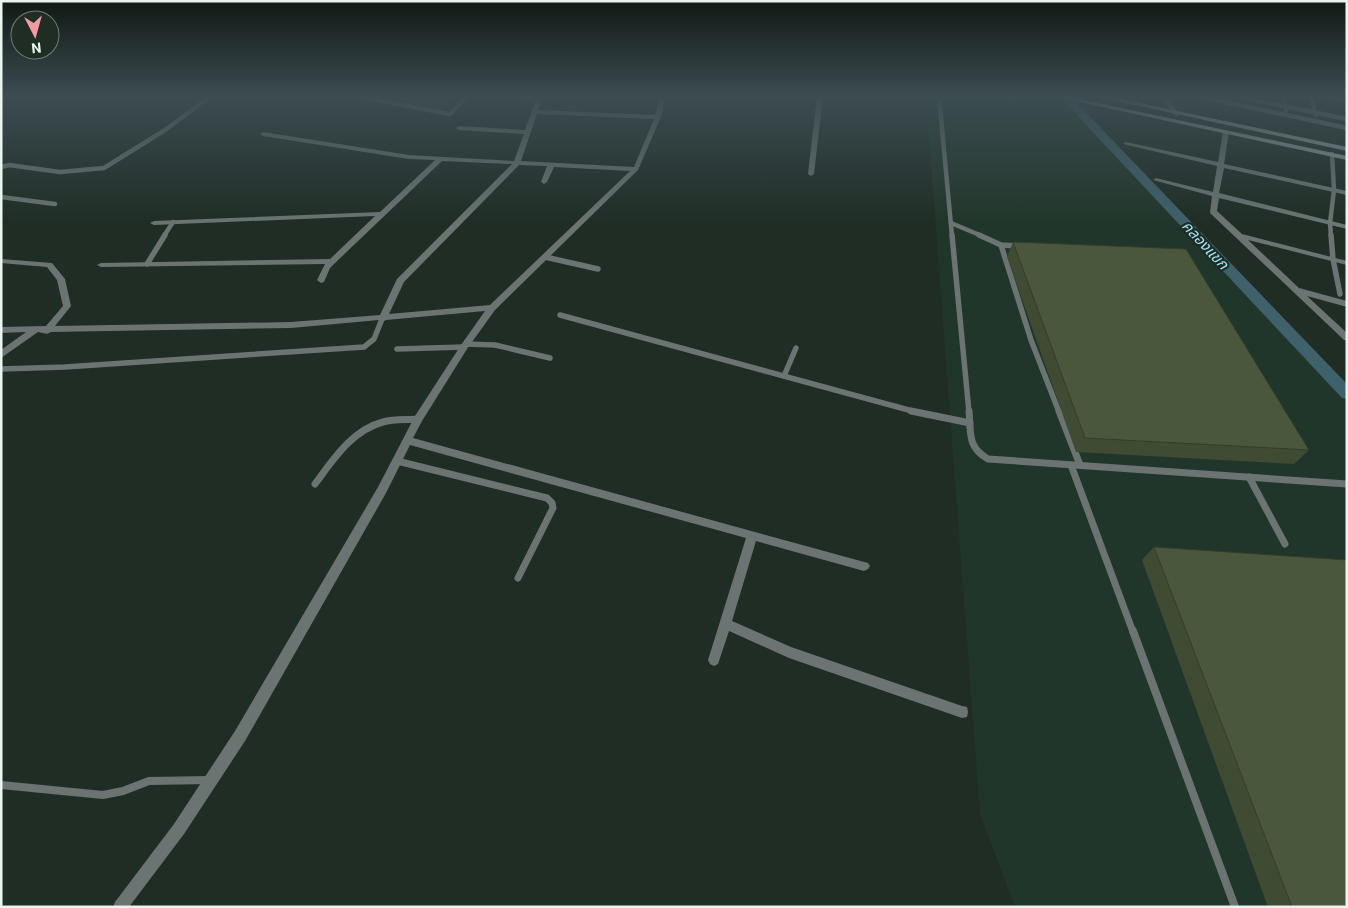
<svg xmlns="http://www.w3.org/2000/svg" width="1348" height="908" font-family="Roboto,'Noto Sans Thai',sans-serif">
  <rect width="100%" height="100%" fill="#1f2d25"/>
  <path fill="#21362a" d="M 926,96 L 1046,96 L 1062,99 L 1347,397 L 1347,907 L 1015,907 L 980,814 Z"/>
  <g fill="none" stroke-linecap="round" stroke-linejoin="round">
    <path fill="#3e616b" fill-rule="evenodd" d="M 1059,96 L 1070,96 L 1347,384 L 1347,399 L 1342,398 Z"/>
    <g stroke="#6b7473" stroke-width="4.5">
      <path d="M 356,96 L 450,114 L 467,96"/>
      <path d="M 939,96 L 952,236"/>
      <path d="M 1006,96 L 1016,98"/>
      <path d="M 1162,96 L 1177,114"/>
      <path d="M 1197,96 L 1347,128"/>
      <path d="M 1234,96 L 1347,119"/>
      <path d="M 1283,96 L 1286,110"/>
      <path d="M 1311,96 L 1316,115"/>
      <path d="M 1324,96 L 1345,100"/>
      <path d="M 503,97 L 540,98"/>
      <path d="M 1166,100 L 1175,96"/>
      <path d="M 1,167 L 9,165 L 60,172 L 104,168 L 165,130 L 211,96"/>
      <path d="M 1,197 L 55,204"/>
      <path d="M 951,223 L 982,236"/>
      <path d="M 164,236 L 173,222"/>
      <path d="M 1331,236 L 1330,223 L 1334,190 L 1332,154"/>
    </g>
    <g stroke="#6b7473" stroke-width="5.5">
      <path d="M 952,235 L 969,412"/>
      <path d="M 979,235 L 1001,245 L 1020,246"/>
      <path d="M 1331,235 L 1333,259 L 1340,294"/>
      <path d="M 1001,245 L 1031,340 L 1059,412"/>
      <path d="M 545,257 L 598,269"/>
      <path d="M 147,264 L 165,235"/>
      <path d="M 560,315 L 916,412"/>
      <path d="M 466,344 L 495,345 L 550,358"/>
      <path d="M 397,349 L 464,347"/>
      <path d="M 1,369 L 65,367 L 364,347 L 374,339 L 382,319"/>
      <path d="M 784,376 L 796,348"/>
    </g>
    <g stroke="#6b7473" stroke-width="7">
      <path d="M 911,411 L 970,423"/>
      <path d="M 969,411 C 971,433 967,447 988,459 L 1347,484"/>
      <path d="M 1059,411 L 1080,465"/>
      <path d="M 397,461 L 547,498 L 552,503 L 553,508 L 518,578"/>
      <path d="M 1071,465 L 1133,632"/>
      <path d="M 1249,477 L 1285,544"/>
      <path d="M 315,484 C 333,460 352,430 383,422 C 394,419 407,420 418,419"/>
    </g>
    <g stroke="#6b7473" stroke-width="8">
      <path d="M 1133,631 L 1235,907"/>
      <path d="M 1,785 L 103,795 L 123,791 L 149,781 L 210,780"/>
    </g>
    <g fill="#6b7473" fill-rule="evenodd">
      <path d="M 537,96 L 543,96 L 538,110 L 655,115 L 660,96 L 666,96 L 661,117 L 638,170 L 495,310 L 467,349 L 422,421 L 413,438 L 868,563 L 870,566 L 868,569 L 864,571 L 756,541 L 732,621 L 791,647 L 962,706 L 967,707 L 968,712 L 967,717 L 962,718 L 789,658 L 729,631 L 718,664 L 714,666 L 710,664 L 708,660 L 746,538 L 410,445 L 386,493 L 245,741 L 184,834 L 129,907 L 113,907 L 115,902 L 174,824 L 235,731 L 378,487 L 415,416 L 461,345 L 485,311 L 386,320 L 382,322 L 379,320 L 291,328 L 51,332 L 47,334 L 38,332 L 1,358 L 1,350 L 26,332 L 1,333 L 1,327 L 46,326 L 63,306 L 57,280 L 47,267 L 1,263 L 1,259 L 52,263 L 65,279 L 71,306 L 55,326 L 291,322 L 380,315 L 397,279 L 512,164 L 442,161 L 335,263 L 330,268 L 324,282 L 321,283 L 317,280 L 325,264 L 101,267 L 97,265 L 101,263 L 330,259 L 375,216 L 154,225 L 150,223 L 154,221 L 380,212 L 435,160 L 409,159 L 263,136 L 260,134 L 263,132 L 409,155 L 514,161 L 524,134 L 459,130 L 456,128 L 459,126 L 525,130 ZM 537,114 L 654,119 L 634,167 L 521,161 ZM 519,165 L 547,166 L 541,182 L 544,184 L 547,182 L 554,167 L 630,171 L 490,305 L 389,314 L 404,282 Z"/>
      <path d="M 817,96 L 823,96 L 814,174 L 811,176 L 808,174 Z"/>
      <path d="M 1226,130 L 1229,132 L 1224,164 L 1347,191 L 1347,195 L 1224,168 L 1219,193 L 1347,225 L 1347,229 L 1219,198 L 1217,211 L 1242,234 L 1347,261 L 1347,265 L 1248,240 L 1299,288 L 1347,301 L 1347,307 L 1307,296 L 1347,333 L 1347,341 L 1344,340 L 1210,213 L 1212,196 L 1153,180 L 1156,178 L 1213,192 L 1217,166 L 1123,144 L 1126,142 L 1218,162 L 1223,132 Z"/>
    </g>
    <g fill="#919f9d" fill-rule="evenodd">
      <path d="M 1052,96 L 1065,96 L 1347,156 L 1347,160 Z"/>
      <path d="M 1094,96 L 1107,96 L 1347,147 L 1347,151 Z"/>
    </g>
  </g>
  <g fill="#404b34">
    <path d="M 382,96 L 459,96 L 441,110 Z"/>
    <path d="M 1013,242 L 1309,450 L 1294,464 L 1076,452 L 1007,257 Z"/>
    <path d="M 1154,547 L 1347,907 L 1268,907 L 1142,560 Z"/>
  </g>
  <path fill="#343d2b" d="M 438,96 L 459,96 L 441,110 Z"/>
  <g fill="#4a573d" stroke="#343d2b">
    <path d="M 1013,242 L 1186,249 L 1309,450 L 1085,438 Z"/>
    <path d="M 1154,547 L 1347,560 L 1347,907 L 1292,907 Z"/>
  </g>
  <linearGradient id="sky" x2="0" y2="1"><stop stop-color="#111914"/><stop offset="0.43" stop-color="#3c4c51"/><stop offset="1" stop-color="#3c4c51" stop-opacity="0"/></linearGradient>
  <rect width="1348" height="223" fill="url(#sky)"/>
  <g text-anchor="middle" stroke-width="4.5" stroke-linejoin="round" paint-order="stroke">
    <g font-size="15" font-style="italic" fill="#a0e5f8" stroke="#1f2d25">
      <text transform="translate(1205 245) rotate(47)" y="5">คลองแขก</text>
    </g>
  </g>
  <rect width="1348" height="908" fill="none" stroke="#ebf5ef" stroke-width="5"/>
  <g transform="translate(35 35) rotate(174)"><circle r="24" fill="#1f2d25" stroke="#717d76"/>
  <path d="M0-4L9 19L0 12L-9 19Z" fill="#f49aa3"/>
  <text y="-8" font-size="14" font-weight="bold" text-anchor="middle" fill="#ebf5ef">N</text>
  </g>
</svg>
